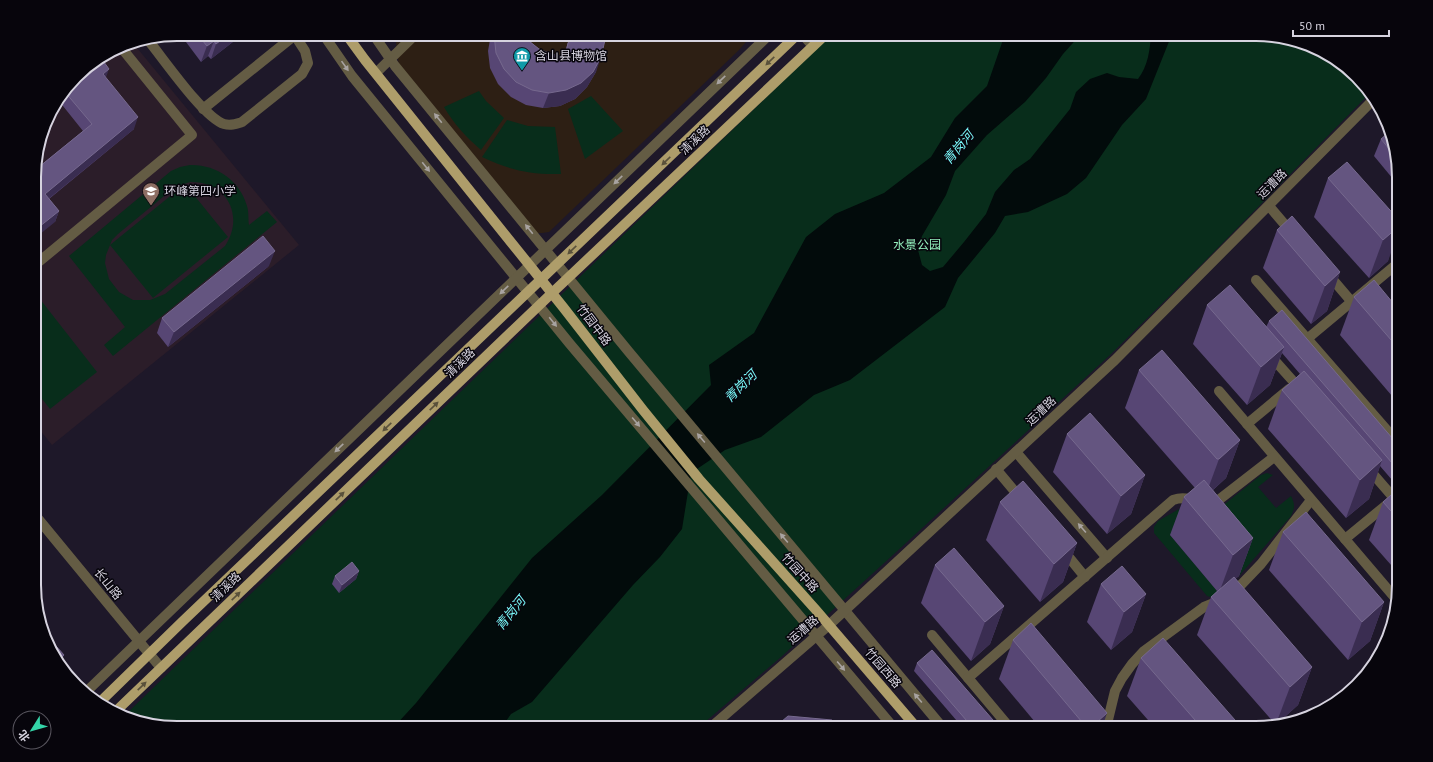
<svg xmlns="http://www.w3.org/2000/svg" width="1433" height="762" font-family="'PT Sans','Noto Sans SC',sans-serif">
  <rect width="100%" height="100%" fill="#1e1829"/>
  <path fill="#2d1f14" d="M 395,34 L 753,34 L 739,50 L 549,232 L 542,233 L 535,233 L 399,67 Z"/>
  <path fill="#2b1d29" d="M 133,43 L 299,245 L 52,445 L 35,424 L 34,167 L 49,114 L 83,70 L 122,45 Z"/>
  <g fill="#082d1b" fill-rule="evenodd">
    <path d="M 832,34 L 1256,34 L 1319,49 L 1370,93 L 1202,264 L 1110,355 L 894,554 L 781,657 L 698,728 L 177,728 L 124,716 Z"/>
    <path d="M 479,91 L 486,101 L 504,118 L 481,150 C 466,137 454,124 444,107 Z"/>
    <path d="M 591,96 L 623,131 L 585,159 L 568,109 Z"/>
    <path d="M 507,120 L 528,126 L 555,127 L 561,174 C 531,175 509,170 482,157 Z"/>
    <path d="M 190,165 C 215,164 240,180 247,206 C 249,212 248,219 249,225 L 267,211 L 277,222 L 113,356 L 104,345 L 125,327 L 69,256 L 171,171 L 180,167 ZM 190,182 C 227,181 245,216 225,246 L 165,294 L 150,300 L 133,300 L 119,292 L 109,279 L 105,263 L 106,255 L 112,240 L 118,234 L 175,187 Z"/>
    <path d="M 185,184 L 228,237 L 153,298 L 110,245 Z"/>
    <path d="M 36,294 L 97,372 L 50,409 L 35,390 L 35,295 Z"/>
    <path d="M 1267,473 L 1273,475 L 1258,487 L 1276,508 L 1291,496 C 1295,504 1295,508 1291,516 L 1239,576 L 1190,519 L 1170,535 L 1219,593 L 1214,598 L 1207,596 L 1154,533 L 1154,527 L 1158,521 L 1179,509 L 1216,511 L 1261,475 Z"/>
  </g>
  <path fill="#020b0b" d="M 1005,34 L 1081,34 L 1063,54 L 1046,78 L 1025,102 L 987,135 L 955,171 L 946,195 L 922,236 L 918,250 L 922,265 L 930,271 L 943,267 L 964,242 L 986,214 L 995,192 L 1014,170 L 1030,159 L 1070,109 L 1076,92 L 1090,79 L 1107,73 L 1119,77 L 1138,79 C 1148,66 1150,50 1151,34 L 1172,34 L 1146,99 L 1122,125 L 1086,178 L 1067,194 L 1028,212 L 1005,216 L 995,233 L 958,278 L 945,307 L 850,380 L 814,395 L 761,437 L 725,450 L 691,473 L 682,529 L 660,557 L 633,585 L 532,702 L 511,714 L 501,728 L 393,728 L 416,703 L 532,558 L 602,495 L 711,385 L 709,365 L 754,333 L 806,237 L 835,214 L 884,193 L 931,157 L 955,118 L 987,86 Z"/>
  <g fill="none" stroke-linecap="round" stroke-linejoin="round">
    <g stroke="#645c44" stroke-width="10">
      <path d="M 323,34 L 352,76 L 570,344 L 894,728"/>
      <path d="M 373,34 L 395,66 L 629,352 L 943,728"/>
      <path d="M 802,34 L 813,46"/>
      <path d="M 148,40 C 163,58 204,118 224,124 C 231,126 236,124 242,122 L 302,74 L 308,63 L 305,51 L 294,34"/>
      <path d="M 376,73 L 416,34"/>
      <path d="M 203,109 L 295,35"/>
      <path d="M 1269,206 L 1292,233"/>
      <path d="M 35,265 L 192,135 L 120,46"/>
      <path d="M 1328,274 L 1351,301"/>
      <path d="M 1256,280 L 1399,444"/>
      <path d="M 1307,339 L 1398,263"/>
      <path d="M 1269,354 L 1301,390"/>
      <path d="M 1219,391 L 1396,599"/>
      <path d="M 1247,424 L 1289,389"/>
      <path d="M 1016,452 L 1107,558"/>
      <path d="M 1367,467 L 1399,504"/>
      <path d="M 996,469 L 1022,500"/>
      <path d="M 35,515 L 161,668"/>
      <path d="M 1345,539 L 1390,502"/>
      <path d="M 1063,550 L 1085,577"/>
      <path d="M 932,635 L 1010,728"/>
      <path d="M 968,678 L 1173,500 C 1193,493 1200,510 1216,502 L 1274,457"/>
      <path d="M 87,691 L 770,34"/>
      <path d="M 1334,705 L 1338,701"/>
      <path d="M 710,728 L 829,625 L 1115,360 L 1375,98"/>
      <path d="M 1106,728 L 1115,691 L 1122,678 L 1132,664 L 1144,651 L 1204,607 L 1224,599 L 1239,587 L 1261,564 L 1311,500"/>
    </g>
    <g stroke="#ae9d6a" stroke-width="10">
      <path d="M 346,34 L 365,60 L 563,307 L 643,410 L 699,479 L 816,610 L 917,728"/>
      <path d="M 100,702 L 183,621 L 798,34"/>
      <path d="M 114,713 L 552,293 L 826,34"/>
    </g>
  </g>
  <g fill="#574674">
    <path d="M 184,34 L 243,34 L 211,59 L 208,56 L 201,62 L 183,38 Z"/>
    <path d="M 491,34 L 526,34 L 529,41 L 539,49 L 551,54 L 563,56 L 568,43 L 571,39 L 562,34 L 601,34 L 596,72 L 587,87 L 575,99 L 560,106 L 543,108 L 526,105 L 511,97 L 498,84 L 490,68 L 488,51 Z"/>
    <path d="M 83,70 L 106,78 L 134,129 L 49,199 L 59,211 L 55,222 L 34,171 L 83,131 L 59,101 Z"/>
    <path d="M 1381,139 L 1398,159 L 1398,185 L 1374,156 Z"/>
    <path d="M 1328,178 L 1398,219 L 1388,261 L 1369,278 L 1314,217 Z"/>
    <path d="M 1277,230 L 1340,272 L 1327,311 L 1311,324 L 1263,268 Z"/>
    <path d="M 269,266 L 168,347 L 157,333 L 162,318 Z"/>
    <path d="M 1354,297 L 1398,309 L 1398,403 L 1340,335 Z"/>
    <path d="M 1207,305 L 1266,327 L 1269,321 L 1399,446 L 1399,488 L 1380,466 L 1369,499 L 1346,518 L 1268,429 L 1282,390 L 1300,374 L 1282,353 L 1270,385 L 1247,405 L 1193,344 Z"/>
    <path d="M 1139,370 L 1240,440 L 1226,478 L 1213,490 L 1253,538 L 1239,576 L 1235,579 L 1312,667 L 1298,705 L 1278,723 L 1275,724 L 1197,635 L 1211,597 L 1217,591 L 1170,535 L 1184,497 L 1195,488 L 1125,408 Z"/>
    <path d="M 1067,434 L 1145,475 L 1131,514 L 1107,534 L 1053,472 Z"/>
    <path d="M 1399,488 L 1399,574 L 1369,540 L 1383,502 Z"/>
    <path d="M 1000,502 L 1077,543 L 1063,582 L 1040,602 L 986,540 Z"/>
    <path d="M 1283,532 L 1384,602 L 1370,641 L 1348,660 L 1269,570 Z"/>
    <path d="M 935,565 L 1004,606 L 990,644 L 971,661 L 921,603 Z"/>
    <path d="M 359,571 L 356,579 L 339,593 L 332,584 L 335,576 Z"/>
    <path d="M 1101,584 L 1146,594 L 1132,632 L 1111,650 L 1087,622 Z"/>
    <path d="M 1013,640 L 1102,728 L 1040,728 L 999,679 Z"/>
    <path d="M 1141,658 L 1242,728 L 1155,728 L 1127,696 Z"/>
    <path d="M 917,663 L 1000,728 L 963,728 L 914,671 Z"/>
  </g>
  <g fill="#3a2d51">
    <path d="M 229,34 L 243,34 L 211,59 L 216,44 Z"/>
    <path d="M 214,41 L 208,56 L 201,62 L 207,46 Z"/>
    <path d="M 601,57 L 596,72 L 587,87 L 575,99 L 560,106 L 543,108 L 549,93 Z"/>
    <path d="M 109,69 L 105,80 L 103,74 Z"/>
    <path d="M 138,117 L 134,129 L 41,205 L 45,194 Z"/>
    <path d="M 59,211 L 55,222 L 34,239 L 34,231 Z"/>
    <path d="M 1398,227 L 1398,234 L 1388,261 L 1369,278 L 1383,240 Z"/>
    <path d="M 275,251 L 269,266 L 168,347 L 174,332 Z"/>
    <path d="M 1340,272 L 1327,311 L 1311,324 L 1325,286 Z"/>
    <path d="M 1284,347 L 1270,385 L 1247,405 L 1261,367 Z"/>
    <path d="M 1240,440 L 1226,478 L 1205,497 L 1219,459 Z"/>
    <path d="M 1382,460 L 1369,499 L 1346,518 L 1360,480 Z"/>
    <path d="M 1145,475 L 1131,514 L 1107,534 L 1121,496 Z"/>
    <path d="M 1253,538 L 1239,576 L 1219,593 L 1233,555 Z"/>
    <path d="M 1077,543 L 1063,582 L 1040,602 L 1054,564 Z"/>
    <path d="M 359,571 L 356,579 L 339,593 L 342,585 Z"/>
    <path d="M 1146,594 L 1132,632 L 1111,650 L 1124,612 Z"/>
    <path d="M 1384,602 L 1370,641 L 1348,660 L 1362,622 Z"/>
    <path d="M 1004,606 L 990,644 L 971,661 L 985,622 Z"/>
    <path d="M 64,655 L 60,665 L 58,660 Z"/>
    <path d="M 1312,667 L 1298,705 L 1278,723 L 1276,724 L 1290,687 Z"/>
    <path d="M 1107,713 L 1102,728 L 1094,728 L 1096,723 Z"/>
    <path d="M 1095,721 L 1093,728 L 1087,728 Z"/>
  </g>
  <g fill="#645580" stroke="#76698e">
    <path d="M 197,34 L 229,34 L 216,44 L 214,41 L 207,46 Z"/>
    <path d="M 494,34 L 526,34 L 529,41 L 539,49 L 551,54 L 565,57 L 568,43 L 574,34 L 601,34 L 605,40 L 601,57 L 593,72 L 581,83 L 566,90 L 549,93 L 532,90 L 516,82 L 504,69 L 496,53 Z"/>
    <path d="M 101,58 L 109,69 L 103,74 L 138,117 L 45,194 L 59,211 L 34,231 L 34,171 L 92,124 L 65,92 L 83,70 Z"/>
    <path d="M 1388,133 L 1398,159 L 1398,160 L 1381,139 Z"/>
    <path d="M 1347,162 L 1398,219 L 1398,227 L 1383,240 L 1328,178 Z"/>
    <path d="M 1292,216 L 1340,272 L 1325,286 L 1277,230 Z"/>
    <path d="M 263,236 L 275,251 L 174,332 L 162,318 Z"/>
    <path d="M 1374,280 L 1398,309 L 1398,348 L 1354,297 Z"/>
    <path d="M 1230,285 L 1284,347 L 1261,367 L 1207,305 Z"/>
    <path d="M 1282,310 L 1399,446 L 1399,471 L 1269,321 Z"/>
    <path d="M 1162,350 L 1240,440 L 1219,459 L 1217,459 L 1139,370 Z"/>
    <path d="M 1304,371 L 1382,460 L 1360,480 L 1282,390 Z"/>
    <path d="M 1090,413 L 1145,475 L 1121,496 L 1067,434 Z"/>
    <path d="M 1204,480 L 1253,538 L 1233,555 L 1184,497 Z"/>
    <path d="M 1023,481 L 1077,543 L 1054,564 L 1000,502 Z"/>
    <path d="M 1399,488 L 1399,520 L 1383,502 Z"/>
    <path d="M 1306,512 L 1384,602 L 1362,622 L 1283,532 Z"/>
    <path d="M 954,548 L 1004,606 L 985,622 L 935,565 Z"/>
    <path d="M 352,562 L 359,571 L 342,585 L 335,576 Z"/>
    <path d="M 1122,566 L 1146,594 L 1124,612 L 1101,584 Z"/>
    <path d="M 1234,577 L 1312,667 L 1290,687 L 1211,597 Z"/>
    <path d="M 1031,623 L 1107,713 L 1096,723 L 1095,721 L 1087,728 L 1013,640 Z"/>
    <path d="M 49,638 L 64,655 L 58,660 Z"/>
    <path d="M 1163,638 L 1242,728 L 1202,728 L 1141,658 Z"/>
    <path d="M 932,650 L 1000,728 L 973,728 L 917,663 Z"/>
    <path d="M 788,716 L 832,720 L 840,728 L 774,728 Z"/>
  </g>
  <defs><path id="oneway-solid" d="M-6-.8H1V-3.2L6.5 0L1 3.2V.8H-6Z"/></defs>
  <g fill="#5a513b">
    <use href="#oneway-solid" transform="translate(770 61) rotate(136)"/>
    <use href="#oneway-solid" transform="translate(666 161) rotate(136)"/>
    <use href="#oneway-solid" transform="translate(572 250) rotate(136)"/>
    <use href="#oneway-solid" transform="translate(434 406) rotate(-44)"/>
    <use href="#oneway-solid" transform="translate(387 427) rotate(136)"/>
    <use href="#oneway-solid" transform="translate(340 496) rotate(-44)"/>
    <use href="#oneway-solid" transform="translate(236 596) rotate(-44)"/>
    <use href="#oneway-solid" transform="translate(142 686) rotate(-44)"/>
  </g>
  <g fill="#a8a3a1">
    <use href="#oneway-solid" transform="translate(345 66) rotate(55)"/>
    <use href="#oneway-solid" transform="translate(721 80) rotate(136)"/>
    <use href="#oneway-solid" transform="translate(438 118) rotate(-129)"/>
    <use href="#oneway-solid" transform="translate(426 167) rotate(51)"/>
    <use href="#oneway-solid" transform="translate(618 180) rotate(136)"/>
    <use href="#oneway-solid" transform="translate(529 229) rotate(-129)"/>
    <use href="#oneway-solid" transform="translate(504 290) rotate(136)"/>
    <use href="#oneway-solid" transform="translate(553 322) rotate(51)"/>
    <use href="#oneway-solid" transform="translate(636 422) rotate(50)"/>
    <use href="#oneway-solid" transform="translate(701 438) rotate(-130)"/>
    <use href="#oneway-solid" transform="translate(339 448) rotate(136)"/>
    <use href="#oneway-solid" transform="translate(1082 528) rotate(-131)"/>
    <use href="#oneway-solid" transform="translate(784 538) rotate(-130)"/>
    <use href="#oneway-solid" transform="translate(841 666) rotate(50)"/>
    <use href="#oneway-solid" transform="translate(918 698) rotate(-130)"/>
  </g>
  <defs>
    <g id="museum-pin" transform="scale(0.9)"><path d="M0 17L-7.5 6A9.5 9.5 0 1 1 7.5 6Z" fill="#0f9aa8" stroke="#07050c"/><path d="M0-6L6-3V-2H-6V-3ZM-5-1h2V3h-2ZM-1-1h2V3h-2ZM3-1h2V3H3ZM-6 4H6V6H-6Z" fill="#fff"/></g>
    <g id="school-pin" transform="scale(0.9)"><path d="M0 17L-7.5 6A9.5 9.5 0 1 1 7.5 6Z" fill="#8d6e63" stroke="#07050c"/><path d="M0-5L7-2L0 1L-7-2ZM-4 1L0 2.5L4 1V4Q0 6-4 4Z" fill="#fff"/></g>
  </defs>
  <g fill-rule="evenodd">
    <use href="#museum-pin" x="522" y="56"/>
    <use href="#school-pin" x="151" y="191"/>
  </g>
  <g text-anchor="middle" stroke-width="3" stroke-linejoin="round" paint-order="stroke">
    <g font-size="12" fill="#d6d3df" stroke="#07050c" text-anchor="start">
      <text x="535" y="60">含山县博物馆</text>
      <text x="164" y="195">环峰第四小学</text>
    </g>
    <g font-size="12" fill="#d6d3df" stroke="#07050c">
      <text transform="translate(695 140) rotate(-43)" y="4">清溪路</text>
      <text transform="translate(1272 184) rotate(-45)" y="4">运漕路</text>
      <text transform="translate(594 325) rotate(53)" y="4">竹园中路</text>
      <text transform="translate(460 363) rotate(-44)" y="4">清溪路</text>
      <text transform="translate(1041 411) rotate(-43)" y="4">运漕路</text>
      <text transform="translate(800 573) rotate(48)" y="4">竹园中路</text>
      <text transform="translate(108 584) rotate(51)" y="4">长山路</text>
      <text transform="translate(226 587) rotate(-44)" y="4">清溪路</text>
      <text transform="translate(803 630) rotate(-41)" y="4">运漕路</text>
      <text transform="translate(883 668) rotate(49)" y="4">竹园西路</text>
    </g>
    <g font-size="12" fill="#94f0bd" stroke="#07050c">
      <text x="917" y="249">水景公园</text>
    </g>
    <g font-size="13" font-style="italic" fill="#79f9fa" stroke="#07050c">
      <text transform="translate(958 147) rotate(-50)" y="5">青岗河</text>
      <text transform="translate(740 386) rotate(-44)" y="5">青岗河</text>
      <text transform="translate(510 613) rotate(-51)" y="5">青岗河</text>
    </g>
  </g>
  <path d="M0 0H1433V762H0ZM177 41H1256A136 136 0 0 1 1392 177V585A136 136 0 0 1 1256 721H177A136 136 0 0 1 41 585V177A136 136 0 0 1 177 41Z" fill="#07050c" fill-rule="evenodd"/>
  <path fill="none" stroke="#d6d3df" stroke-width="2" d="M177 41H1256A136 136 0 0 1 1392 177V585A136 136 0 0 1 1256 721H177A136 136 0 0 1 41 585V177A136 136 0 0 1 177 41Z"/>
  <g transform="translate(32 730) rotate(233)"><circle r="19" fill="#07050c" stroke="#5a5760"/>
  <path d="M0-3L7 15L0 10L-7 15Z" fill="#34d4a8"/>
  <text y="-6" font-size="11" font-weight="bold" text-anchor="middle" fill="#d6d3df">北</text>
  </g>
  <path d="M1293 30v6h96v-6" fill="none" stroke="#d6d3df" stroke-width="2"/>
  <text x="1299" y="30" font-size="12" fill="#d6d3df" stroke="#07050c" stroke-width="3" paint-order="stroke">50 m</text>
</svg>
